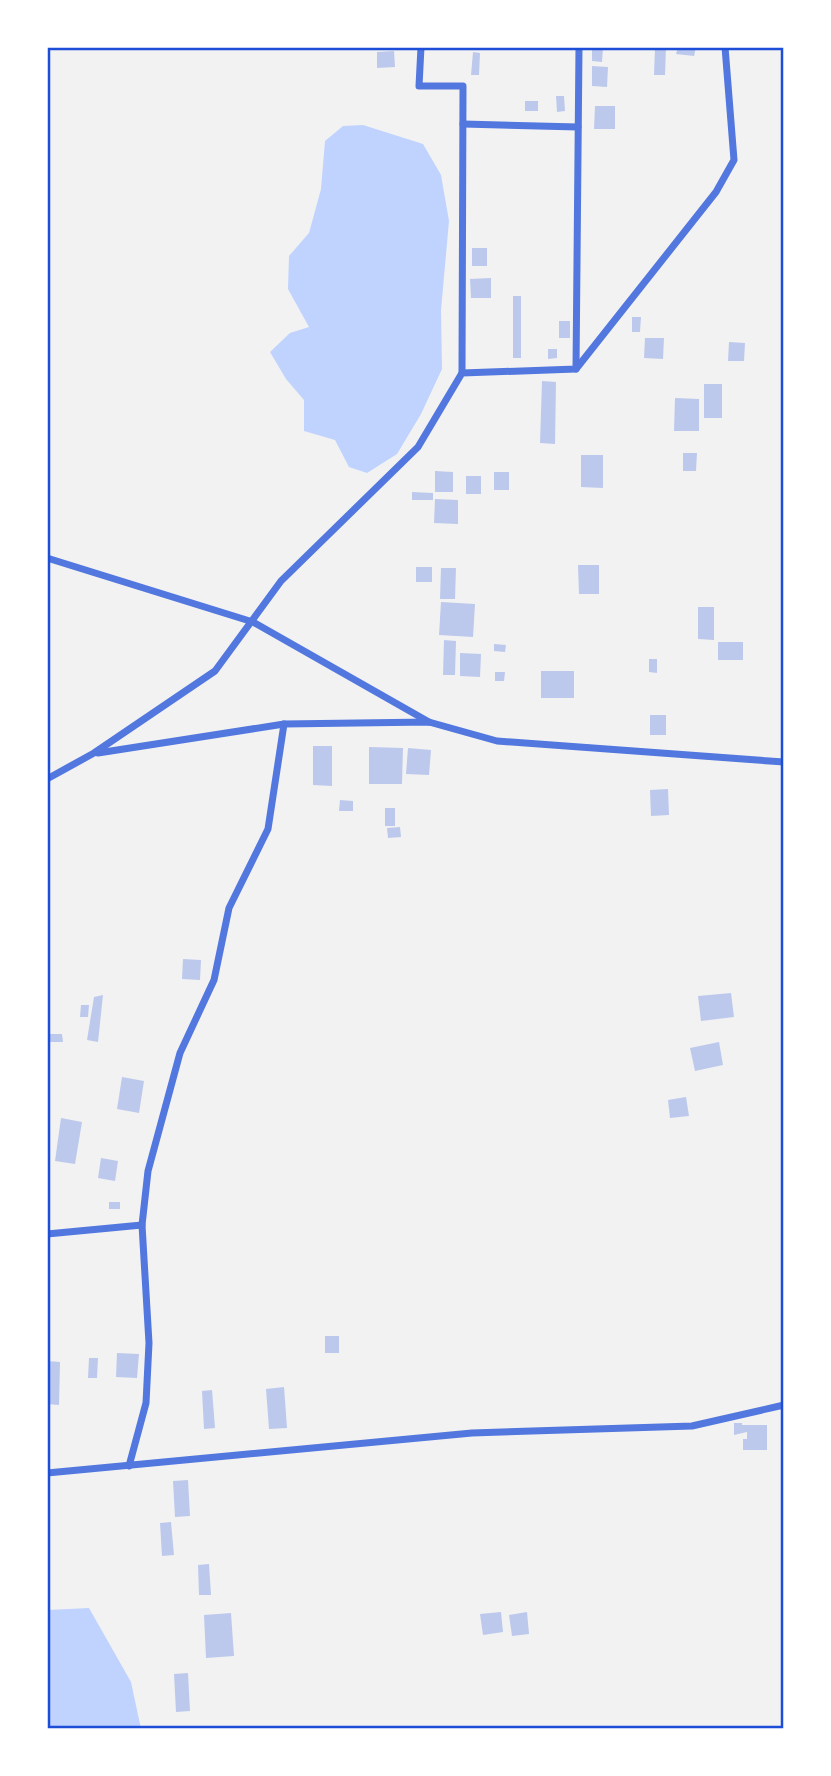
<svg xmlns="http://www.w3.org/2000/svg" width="831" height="1776" font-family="'Titillium Web',sans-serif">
  <rect width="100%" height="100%" fill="#f2f2f2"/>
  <g fill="#bfd3fe">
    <path d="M 363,125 L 423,144 L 441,175 L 449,221 L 441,310 L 442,369 L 421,414 L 397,454 L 367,473 L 349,467 L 335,440 L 304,431 L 304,400 L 286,379 L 270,352 L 290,333 L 309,327 L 288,289 L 289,256 L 309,233 L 321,189 L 325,141 L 343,126 Z"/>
    <path d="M 89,1608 L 131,1682 L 141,1729 L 47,1729 L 47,1610 Z"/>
  </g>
  <g fill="#bdc9ec">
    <path d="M 592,47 L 603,47 L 602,62 L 592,61 Z"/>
    <path d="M 655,47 L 666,47 L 665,75 L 654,75 Z"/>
    <path d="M 678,47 L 696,47 L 694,56 L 676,54 Z"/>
    <path d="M 394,51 L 395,67 L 377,68 L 377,52 Z"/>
    <path d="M 473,52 L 480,53 L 479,75 L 471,75 Z"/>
    <path d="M 592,66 L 608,67 L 607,87 L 592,86 Z"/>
    <path d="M 556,96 L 564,96 L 565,111 L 557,112 Z"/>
    <rect x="525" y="101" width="13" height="10"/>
    <path d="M 595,106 L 615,106 L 615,129 L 594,129 Z"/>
    <rect x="472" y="248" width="15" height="18"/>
    <path d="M 491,278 L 491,298 L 471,298 L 470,279 Z"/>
    <rect x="513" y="296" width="8" height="62"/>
    <path d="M 632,317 L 641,317 L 640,332 L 632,332 Z"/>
    <rect x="559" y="321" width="11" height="17"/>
    <path d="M 645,338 L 664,338 L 663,359 L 644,358 Z"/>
    <path d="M 729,342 L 745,343 L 744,361 L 728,361 Z"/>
    <path d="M 548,349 L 557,349 L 557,358 L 548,359 Z"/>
    <path d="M 542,381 L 556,382 L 555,444 L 540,443 Z"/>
    <rect x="704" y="384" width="18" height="34"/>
    <path d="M 675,398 L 699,399 L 699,431 L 674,431 Z"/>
    <path d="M 683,453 L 697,453 L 696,471 L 683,471 Z"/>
    <path d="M 581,455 L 603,455 L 603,488 L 581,487 Z"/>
    <path d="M 435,471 L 453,472 L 453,492 L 435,492 Z"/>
    <rect x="494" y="472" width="15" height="18"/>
    <rect x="466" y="476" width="15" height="18"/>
    <path d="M 412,492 L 433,493 L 433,500 L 412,500 Z"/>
    <path d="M 435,499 L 458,500 L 458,524 L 434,523 Z"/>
    <path d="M 578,565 L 599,565 L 599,594 L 579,594 Z"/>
    <rect x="416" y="567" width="16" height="15"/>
    <path d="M 441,568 L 456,568 L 455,599 L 440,599 Z"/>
    <path d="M 441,602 L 475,604 L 473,637 L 439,635 Z"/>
    <path d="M 698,607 L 714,607 L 714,640 L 698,639 Z"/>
    <path d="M 444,640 L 456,641 L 455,675 L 443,675 Z"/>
    <rect x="718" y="642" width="25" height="18"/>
    <path d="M 494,644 L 506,645 L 505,652 L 494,651 Z"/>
    <path d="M 460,653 L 481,654 L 480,677 L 460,676 Z"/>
    <path d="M 649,659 L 657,659 L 657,673 L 649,672 Z"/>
    <rect x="541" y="671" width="33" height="27"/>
    <path d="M 495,672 L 505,672 L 504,681 L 495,681 Z"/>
    <rect x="650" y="715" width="16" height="20"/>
    <path d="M 313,746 L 332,746 L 332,786 L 313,785 Z"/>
    <path d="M 369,747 L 403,748 L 402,784 L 369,784 Z"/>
    <path d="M 408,748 L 431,750 L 429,775 L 406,774 Z"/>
    <path d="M 668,789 L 669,815 L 651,816 L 650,790 Z"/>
    <path d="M 340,800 L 353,801 L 353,811 L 339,811 Z"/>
    <rect x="385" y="808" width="10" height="18"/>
    <path d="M 400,827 L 401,837 L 388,838 L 387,828 Z"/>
    <path d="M 183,959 L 201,960 L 200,980 L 182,979 Z"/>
    <path d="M 731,993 L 734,1017 L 701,1021 L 698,996 Z"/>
    <path d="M 103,995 L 98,1042 L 87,1040 L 94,997 Z"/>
    <path d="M 81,1005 L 89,1005 L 88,1017 L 80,1017 Z"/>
    <path d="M 48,1034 L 62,1034 L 63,1042 L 48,1042 Z"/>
    <path d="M 719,1042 L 723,1065 L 695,1071 L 690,1048 Z"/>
    <path d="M 122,1077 L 144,1081 L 139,1113 L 117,1109 Z"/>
    <path d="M 686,1097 L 689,1116 L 670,1118 L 668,1100 Z"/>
    <path d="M 61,1118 L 82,1122 L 75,1164 L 55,1161 Z"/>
    <path d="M 101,1158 L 118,1161 L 115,1181 L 98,1178 Z"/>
    <rect x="109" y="1202" width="11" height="7"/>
    <rect x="325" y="1336" width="14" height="17"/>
    <path d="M 117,1353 L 139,1354 L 137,1378 L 116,1377 Z"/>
    <path d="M 89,1358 L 98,1358 L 97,1378 L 88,1378 Z"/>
    <path d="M 47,1361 L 60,1362 L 59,1405 L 47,1404 Z"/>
    <path d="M 284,1387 L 287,1428 L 269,1429 L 266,1389 Z"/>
    <path d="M 212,1390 L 215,1428 L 204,1429 L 202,1391 Z"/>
    <path d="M 734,1423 L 742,1423 L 742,1425 L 767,1425 L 767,1450 L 743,1450 L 743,1439 L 747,1439 L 747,1432 L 734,1435 Z"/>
    <path d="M 188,1480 L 190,1516 L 175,1517 L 173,1481 Z"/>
    <path d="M 171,1522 L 174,1555 L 162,1556 L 160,1523 Z"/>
    <path d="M 209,1564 L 211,1595 L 199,1595 L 198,1565 Z"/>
    <path d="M 501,1612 L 503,1632 L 483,1635 L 480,1614 Z"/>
    <path d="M 527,1612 L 529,1634 L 512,1636 L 509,1615 Z"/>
    <path d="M 231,1613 L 234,1656 L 206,1658 L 204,1615 Z"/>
    <path d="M 188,1673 L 190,1711 L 176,1712 L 174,1674 Z"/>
  </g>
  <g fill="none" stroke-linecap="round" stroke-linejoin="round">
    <g stroke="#5277de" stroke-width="7">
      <path d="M 421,47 L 419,86 L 463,86 L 462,373"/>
      <path d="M 463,124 L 578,127"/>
      <path d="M 576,369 L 579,47"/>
      <path d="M 47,558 L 253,622 L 429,722"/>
      <path d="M 98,753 L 284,724 L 429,722 L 497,741 L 784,762"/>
      <path d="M 47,779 L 94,753 L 215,671 L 281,581 L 418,447 L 462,373 L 576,369 L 716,192 L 734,160 L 725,47"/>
      <path d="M 47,1234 L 142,1225"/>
      <path d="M 129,1466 L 146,1403 L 149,1343 L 142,1225 L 148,1171 L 180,1053 L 214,980 L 229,908 L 268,829 L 284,724"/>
      <path d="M 47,1473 L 472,1433 L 692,1426 L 784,1405"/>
    </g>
  </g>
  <rect width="831" height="1776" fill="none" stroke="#ffffff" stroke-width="98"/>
  <rect x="49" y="49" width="733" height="1678" fill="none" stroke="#1d4ed8" stroke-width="2.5"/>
</svg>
